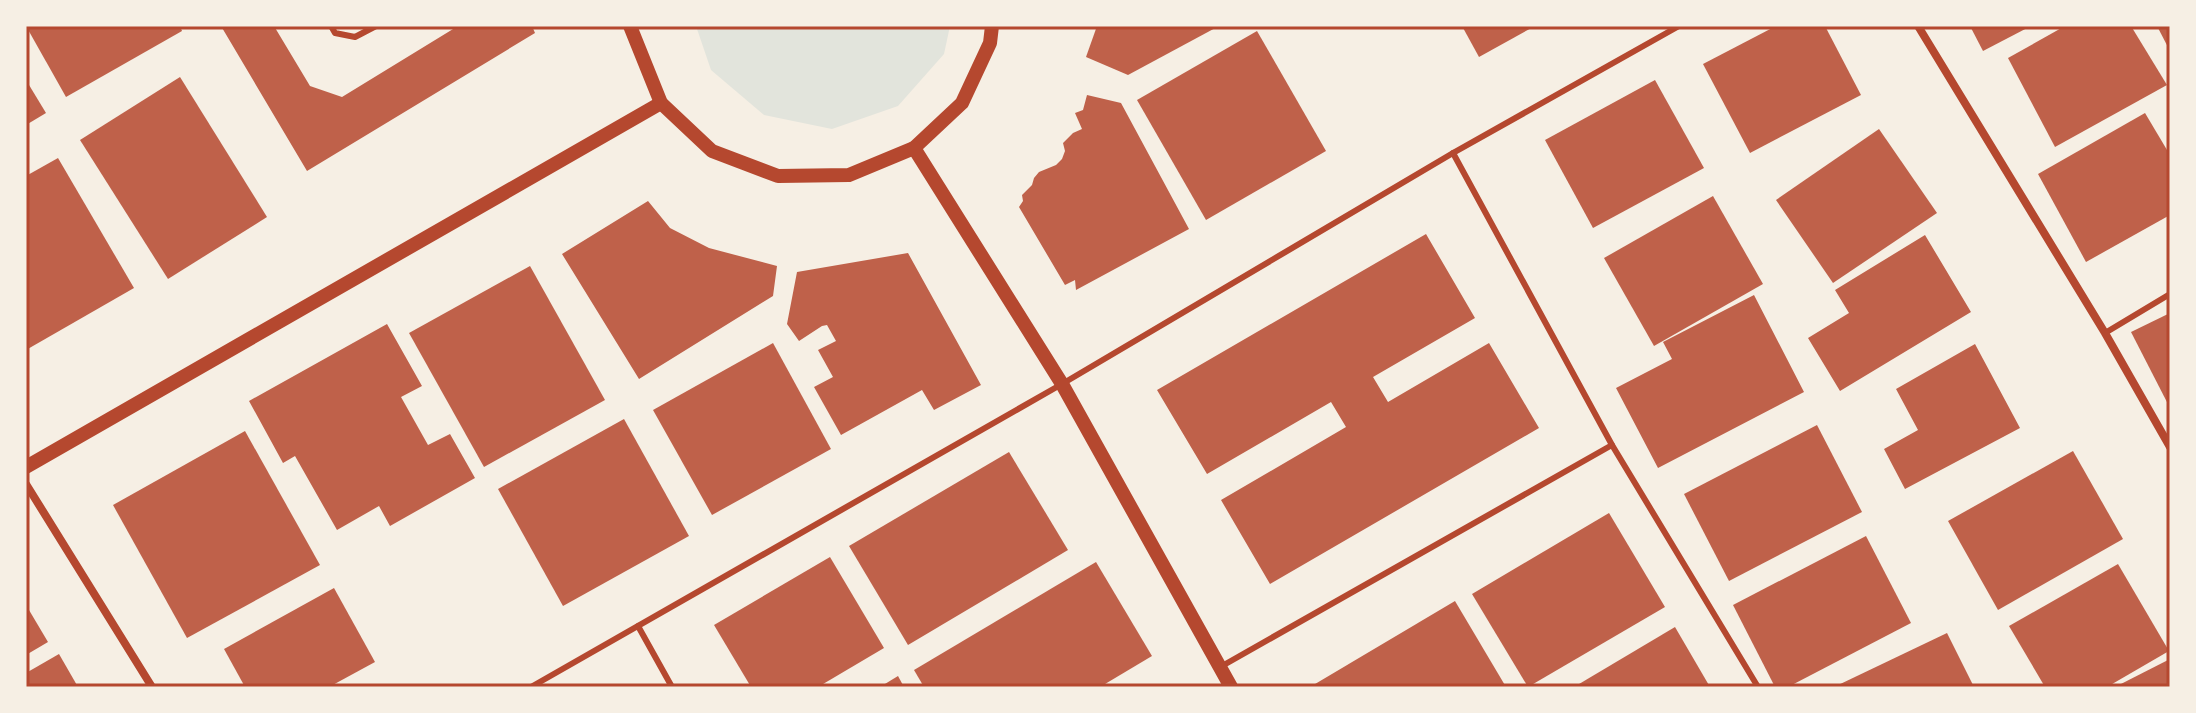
<svg xmlns="http://www.w3.org/2000/svg" width="2196" height="713" font-family="'Varela Round',sans-serif">
  <rect width="100%" height="100%" fill="#f6efe4"/>
  <path fill="#e2e4dc" d="M 696,26 L 950,26 L 944,54 L 898,106 L 832,129 L 764,115 L 711,70 Z"/>
  <g fill="#bf614a">
    <path d="M 26,26 L 180,26 L 182,31 L 66,97 Z"/>
    <path d="M 221,26 L 274,26 L 310,86 L 342,97 L 458,26 L 532,26 L 535,33 L 307,171 Z"/>
    <path d="M 1097,26 L 1219,26 L 1128,75 L 1086,57 Z"/>
    <path d="M 1462,26 L 1535,26 L 1479,57 Z"/>
    <path d="M 1776,26 L 1825,26 L 1861,95 L 1750,153 L 1703,64 Z"/>
    <path d="M 1970,26 L 2031,26 L 1983,51 Z"/>
    <path d="M 2065,26 L 2131,26 L 2167,85 L 2055,147 L 2008,58 Z"/>
    <path d="M 2157,26 L 2170,26 L 2170,51 Z"/>
    <path d="M 1257,31 L 1326,151 L 1206,220 L 1137,100 Z"/>
    <path d="M 180,77 L 267,217 L 168,279 L 80,140 Z"/>
    <path d="M 26,80 L 46,113 L 26,125 Z"/>
    <path d="M 1655,80 L 1704,168 L 1593,228 L 1545,140 Z"/>
    <path d="M 1087,95 L 1121,103 L 1189,229 L 1076,290 L 1075,280 L 1065,285 L 1019,207 L 1023,201 L 1022,195 L 1032,185 L 1034,178 L 1039,172 L 1056,165 L 1062,159 L 1065,151 L 1063,143 L 1073,133 L 1082,129 L 1075,113 L 1083,110 Z"/>
    <path d="M 2145,113 L 2170,155 L 2170,215 L 2086,262 L 2038,174 Z"/>
    <path d="M 1879,129 L 1937,213 L 1833,283 L 1776,200 Z"/>
    <path d="M 58,158 L 134,288 L 26,350 L 26,176 Z"/>
    <path d="M 1713,196 L 1763,284 L 1654,346 L 1604,258 Z"/>
    <path d="M 648,201 L 670,228 L 709,248 L 777,266 L 773,296 L 639,379 L 562,254 Z"/>
    <path d="M 1426,234 L 1475,318 L 1373,377 L 1388,402 L 1489,343 L 1539,428 L 1270,584 L 1221,500 L 1346,427 L 1331,402 L 1207,474 L 1157,390 Z"/>
    <path d="M 1925,235 L 1971,312 L 1840,391 L 1808,338 L 1849,313 L 1835,290 Z"/>
    <path d="M 908,253 L 981,385 L 934,410 L 922,390 L 841,435 L 814,387 L 833,377 L 818,350 L 836,341 L 827,325 L 822,326 L 799,341 L 787,324 L 797,272 Z"/>
    <path d="M 530,266 L 605,400 L 484,467 L 409,333 Z"/>
    <path d="M 1754,295 L 1804,392 L 1658,468 L 1616,388 L 1672,359 L 1663,342 Z"/>
    <path d="M 2170,313 L 2170,408 L 2131,332 Z"/>
    <path d="M 387,324 L 422,386 L 401,397 L 428,445 L 450,434 L 475,478 L 390,526 L 379,506 L 337,530 L 295,456 L 283,463 L 249,401 Z"/>
    <path d="M 773,343 L 831,449 L 712,515 L 653,410 Z"/>
    <path d="M 1975,344 L 2020,428 L 1905,489 L 1884,449 L 1918,430 L 1896,389 Z"/>
    <path d="M 624,419 L 689,536 L 563,606 L 498,489 Z"/>
    <path d="M 1817,425 L 1862,512 L 1729,581 L 1684,494 Z"/>
    <path d="M 245,431 L 320,565 L 187,638 L 113,505 Z"/>
    <path d="M 2073,451 L 2123,539 L 1998,610 L 1948,521 Z"/>
    <path d="M 1009,452 L 1068,550 L 908,645 L 849,546 Z"/>
    <path d="M 1609,513 L 1665,607 L 1528,687 L 1472,594 Z"/>
    <path d="M 1866,536 L 1911,623 L 1788,687 L 1775,687 L 1733,605 Z"/>
    <path d="M 830,557 L 884,648 L 818,687 L 751,687 L 714,625 Z"/>
    <path d="M 1096,562 L 1152,656 L 1100,687 L 924,687 L 914,670 Z"/>
    <path d="M 2118,564 L 2169,651 L 2107,687 L 2045,687 L 2009,626 Z"/>
    <path d="M 334,588 L 375,662 L 329,687 L 245,687 L 224,649 Z"/>
    <path d="M 1455,601 L 1506,687 L 1310,687 Z"/>
    <path d="M 26,605 L 48,642 L 26,655 Z"/>
    <path d="M 1675,627 L 1710,687 L 1574,687 Z"/>
    <path d="M 1947,633 L 1974,687 L 1834,687 Z"/>
    <path d="M 59,654 L 78,687 L 26,687 L 26,673 Z"/>
    <path d="M 2170,659 L 2170,687 L 2115,687 Z"/>
    <path d="M 898,676 L 904,687 L 880,687 Z"/>
  </g>
  <g fill="none" stroke-linecap="round" stroke-linejoin="round">
    <g stroke="#b5482f" stroke-width="6">
      <path d="M 331,26 L 335,33 L 355,37 L 376,26"/>
      <path d="M 1453,153 L 1612,445 L 1758,687"/>
      <path d="M 2105,333 L 2170,294"/>
      <path d="M 638,626 L 672,687"/>
      <path d="M 1222,666 L 1612,445"/>
      <path d="M 531,687 L 1062,384 L 1453,153 L 1679,26"/>
    </g>
    <g stroke="#b5482f" stroke-width="8">
      <path d="M 1918,26 L 2105,333 L 2170,447"/>
      <path d="M 26,484 L 152,687"/>
    </g>
    <g stroke="#b5482f" stroke-width="14">
      <path d="M 630,26 L 661,103 L 712,151 L 778,176 L 849,175 L 914,148 L 962,103 L 990,43 L 992,26"/>
      <path d="M 914,148 L 1062,384 L 1231,687"/>
      <path d="M 26,467 L 661,103"/>
    </g>
  </g>
  <rect width="2196" height="713" fill="none" stroke="#f6efe4" stroke-width="56"/>
  <rect x="28" y="28" width="2140" height="657" fill="none" stroke="#b5482f" stroke-width="3"/>
</svg>
